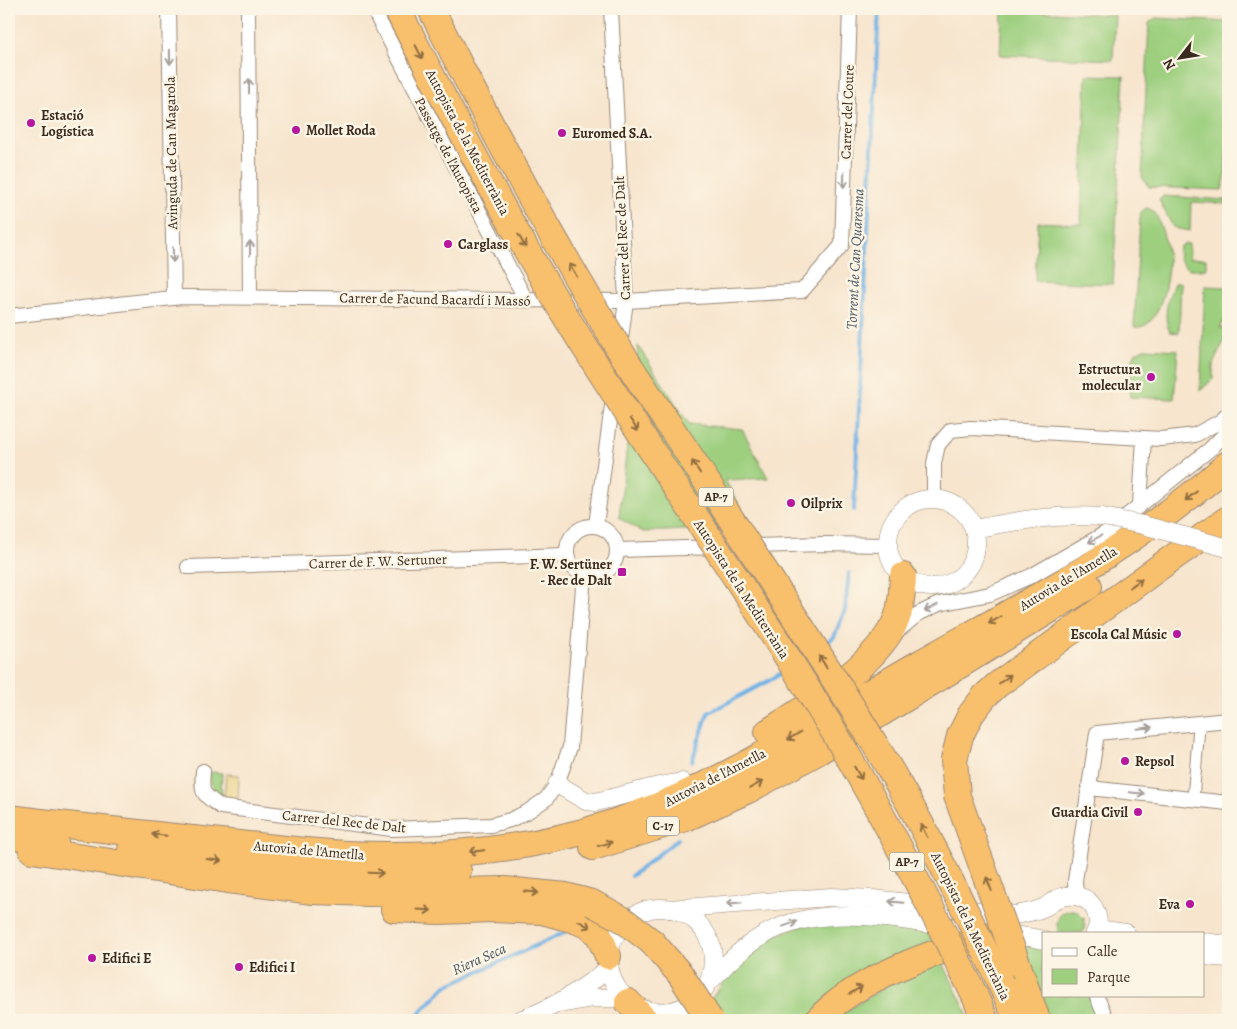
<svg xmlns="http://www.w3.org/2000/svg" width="1237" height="1029" font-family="Alegreya,serif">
  <rect width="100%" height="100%" fill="#fcf5e5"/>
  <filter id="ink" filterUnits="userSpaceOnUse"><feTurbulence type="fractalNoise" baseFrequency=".02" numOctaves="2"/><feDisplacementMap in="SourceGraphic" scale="10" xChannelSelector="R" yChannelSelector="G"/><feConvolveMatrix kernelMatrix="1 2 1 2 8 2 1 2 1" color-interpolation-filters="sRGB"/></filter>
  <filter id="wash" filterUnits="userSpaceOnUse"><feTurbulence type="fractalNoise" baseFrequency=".0096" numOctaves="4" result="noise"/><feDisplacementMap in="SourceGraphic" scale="20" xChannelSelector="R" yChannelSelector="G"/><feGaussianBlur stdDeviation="1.12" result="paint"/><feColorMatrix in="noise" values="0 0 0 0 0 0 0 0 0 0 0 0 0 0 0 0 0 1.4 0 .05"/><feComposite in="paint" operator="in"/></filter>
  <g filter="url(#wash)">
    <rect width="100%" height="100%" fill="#f7e5ce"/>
    <g fill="#9dcf7f" stroke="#6c7c4e">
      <path d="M 1174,9 L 1228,9 L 1228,13 L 1174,11 Z"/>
      <path d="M 1002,10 L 1115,15 L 1113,60 L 1000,55 Z"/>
      <path d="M 1156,18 L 1228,22 L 1228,125 L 1225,179 L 1222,190 L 1149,187 L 1142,177 L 1149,23 Z"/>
      <path d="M 1086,75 L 1124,76 L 1113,284 L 1035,281 L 1038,222 L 1081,224 Z"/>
      <path d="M 1163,196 L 1228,200 L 1228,204 L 1191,202 L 1190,231 L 1178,229 L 1173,227 L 1159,200 Z"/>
      <path d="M 1146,208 C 1155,209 1157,216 1160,224 C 1164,235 1167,246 1168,258 C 1169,277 1160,332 1134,327 L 1140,218 L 1141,212 Z"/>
      <path d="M 1184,244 L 1189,244 L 1189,258 L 1206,259 L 1206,269 L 1188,269 C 1180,261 1177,258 1179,247 Z"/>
      <path d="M 1174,283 L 1181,283 L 1179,333 L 1170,332 C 1162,316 1168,299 1174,283 Z"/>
      <path d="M 1205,286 L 1228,287 L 1228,313 L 1220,328 L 1228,328 L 1228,333 L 1213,364 L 1213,379 L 1200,391 Z"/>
      <path d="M 638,346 L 689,424 L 742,429 L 768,478 L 725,480 L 752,527 L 643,532 L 619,518 Z"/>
      <path d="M 1145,348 L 1178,350 L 1174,399 L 1130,397 L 1131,363 L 1136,352 Z"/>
      <path d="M 211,772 L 222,773 L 221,797 L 216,794 L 210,783 Z"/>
      <path d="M 1072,910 L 1077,911 L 1084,918 L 1085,928 L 1082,933 L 1059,933 C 1054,922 1059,911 1072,910 Z"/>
      <path d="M 848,921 L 928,928 L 936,947 L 810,1020 L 718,1020 L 708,1003 L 743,957 L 770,937 L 808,924 Z"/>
      <path d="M 1023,945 L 1033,945 L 1043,948 L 1043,995 L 1089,995 L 1100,1020 L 1049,1020 Z"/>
      <path d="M 943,963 L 966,1011 L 968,1020 L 831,1020 L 892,983 Z"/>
    </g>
    <path fill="#eeda9e" stroke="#94825e" d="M 226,774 L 239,775 L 238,800 L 224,798 Z"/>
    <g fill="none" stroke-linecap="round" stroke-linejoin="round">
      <g stroke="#71b2e5" stroke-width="4">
        <path d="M 854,510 L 879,9"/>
        <path d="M 823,645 L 834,637 L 845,610 L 849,573"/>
        <path d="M 692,761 L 708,713 L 772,679 L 784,671"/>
        <path d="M 631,876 L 678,839"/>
        <path d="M 413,1020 L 446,986 L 564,933"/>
      </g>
    </g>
  </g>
  <g filter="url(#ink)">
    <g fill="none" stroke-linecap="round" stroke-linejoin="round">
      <g stroke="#998876" stroke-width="13">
        <path id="pedestrian" d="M 1193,799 L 1199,727"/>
      </g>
      <g stroke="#998876" stroke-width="16">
        <g id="minor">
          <path d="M 169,9 L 174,297"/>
          <path d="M 248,9 L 250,297"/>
          <path d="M 373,9 L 526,300"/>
          <path d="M 9,316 L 182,297 L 626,301 L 802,291 L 842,245 L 850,9"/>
          <path d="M 934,499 L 934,463 L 938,445 L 951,430 L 971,428 L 1161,439 L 1195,435 L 1221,421 L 1228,414"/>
          <path d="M 1140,505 L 1144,438"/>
          <path d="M 596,525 L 626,301 L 611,9"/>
          <circle cx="592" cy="551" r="25"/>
          <path d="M 618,550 L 823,544 L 888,545"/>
          <path d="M 188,567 L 567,555"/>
          <path d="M 896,632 L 918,614 L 939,604 L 990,594 L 1031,576 L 1104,534 L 1210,449 L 1228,431"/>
          <path d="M 203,771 C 201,795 202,793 221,807 L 392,829 L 491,825 L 510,820 L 527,812 L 546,799 L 557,784 L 570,747 L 584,575"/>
          <path d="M 1089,788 L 1228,803"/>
          <path d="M 1076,896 L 1075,881 L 1097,733 L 1228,720"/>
          <path d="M 1096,995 L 1107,1020"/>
        </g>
      </g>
      <g stroke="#998876" stroke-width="19">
        <g id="tertiary">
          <circle cx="932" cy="543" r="44"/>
          <path d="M 974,529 C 1018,520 1058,514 1103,517"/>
          <path d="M 557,784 L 586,801 L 596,802 L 659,786 L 682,782"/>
          <circle cx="661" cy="960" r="52"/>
          <path d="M 669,909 L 831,897 L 873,899 L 1015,915 C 1025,913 1035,912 1045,907 C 1049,905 1051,902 1055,900 C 1069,892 1088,895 1095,910 C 1098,917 1099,926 1095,933"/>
          <path d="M 1097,929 L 1126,933"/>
          <path d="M 1203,942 L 1228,945"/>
          <path d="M 1203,956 L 1228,958"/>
          <path d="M 709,982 C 723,968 737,952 754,941 C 811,901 885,918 949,927 C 964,929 979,932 994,934 C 1011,935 1027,935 1043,940"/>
          <path d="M 565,1003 L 593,998 L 624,998"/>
          <path d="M 520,1020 C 552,1009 583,989 609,968"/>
        </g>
      </g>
      <g stroke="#998876" stroke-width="28">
        <g id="motorway">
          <path d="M 971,714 L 985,696 L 997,685 L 1168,561 L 1228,519"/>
          <path d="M 768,732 C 808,706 879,664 897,618 C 902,605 902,590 903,576"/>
          <path d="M 9,818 C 79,827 150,834 220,842 C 262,846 304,852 346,854 C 434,858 525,852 609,824 C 721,788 820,720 922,662 C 1028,602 1137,546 1228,464"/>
          <path d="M 9,836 L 55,842"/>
          <path d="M 593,847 L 686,818 L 748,790 L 819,751 L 1089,586"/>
          <path d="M 32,850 L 228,880 L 313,891 L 369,893 L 505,890 L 566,896 L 592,903"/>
          <path d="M 131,850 C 188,857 245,863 302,868 C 354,873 407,877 458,871"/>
          <path d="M 394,909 L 439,911 L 493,909 L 542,911 L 575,920 L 589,926 L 599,935 L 608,956"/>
          <path d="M 652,942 L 680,974"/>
          <path d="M 1017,963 L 1037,1020"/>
          <path d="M 1001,984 L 1017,1020"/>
          <path d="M 975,996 L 985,1020"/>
          <path d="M 628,1002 L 645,1020"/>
          <path d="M 818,1020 C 856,977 940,950 995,934"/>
        </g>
      </g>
      <use href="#pedestrian" stroke="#fff" stroke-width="11"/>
      <use href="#minor" stroke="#fff" stroke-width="14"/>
      <use href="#tertiary" stroke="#fff" stroke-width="18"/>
      <use href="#motorway" stroke="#f8bf6c" stroke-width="26"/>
      <g stroke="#998876" stroke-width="19" stroke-linecap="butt">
        <path id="tertiary-bridge" d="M 1103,517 L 1143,525 L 1228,548"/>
      </g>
      <g stroke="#998876" stroke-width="28" stroke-linecap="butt">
        <g id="motorway-bridge">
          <path d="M 397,9 C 450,111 503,213 563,312 C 650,454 748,589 834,732 C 885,818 931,906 975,996"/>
          <path d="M 431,9 C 487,121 547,230 612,337 C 636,378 664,417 690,456 C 751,550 813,643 871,738 C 920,817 961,901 1001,984"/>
          <path d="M 971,714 L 960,736 L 954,760 L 957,796 L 1017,963"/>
          <path d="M 592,903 L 622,919 L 652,942"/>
          <path d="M 680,974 L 710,1020"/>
        </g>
      </g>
      <use href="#tertiary-bridge" stroke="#fff" stroke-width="18"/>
      <use href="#motorway-bridge" stroke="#f8bf6c" stroke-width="26"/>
    </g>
    <defs><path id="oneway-shaft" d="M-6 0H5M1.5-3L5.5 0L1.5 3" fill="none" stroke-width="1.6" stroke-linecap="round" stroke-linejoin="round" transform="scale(1.25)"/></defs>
    <g stroke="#906d41">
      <use href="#oneway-shaft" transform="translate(419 52) rotate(63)"/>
      <use href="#oneway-shaft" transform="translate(522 241) rotate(60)"/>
      <use href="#oneway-shaft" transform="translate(573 270) rotate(-120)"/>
      <use href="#oneway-shaft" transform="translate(634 425) rotate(57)"/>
      <use href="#oneway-shaft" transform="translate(696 467) rotate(-123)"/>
      <use href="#oneway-shaft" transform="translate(1191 496) rotate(142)"/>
      <use href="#oneway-shaft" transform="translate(1136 583) rotate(-36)"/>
      <use href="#oneway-shaft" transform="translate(995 620) rotate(150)"/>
      <use href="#oneway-shaft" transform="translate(823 662) rotate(-122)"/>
      <use href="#oneway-shaft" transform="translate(1005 679) rotate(-37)"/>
      <use href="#oneway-shaft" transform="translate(794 736) rotate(150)"/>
      <use href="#oneway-shaft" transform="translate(858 773) rotate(60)"/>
      <use href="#oneway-shaft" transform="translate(756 785) rotate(-29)"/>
      <use href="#oneway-shaft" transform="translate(924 831) rotate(-118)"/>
      <use href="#oneway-shaft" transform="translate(159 835) rotate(-174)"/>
      <use href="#oneway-shaft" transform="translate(605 844) rotate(-15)"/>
      <use href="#oneway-shaft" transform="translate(477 851) rotate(174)"/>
      <use href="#oneway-shaft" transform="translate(214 860) rotate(7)"/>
      <use href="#oneway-shaft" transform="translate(376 873) rotate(2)"/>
      <use href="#oneway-shaft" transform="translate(989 884) rotate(-111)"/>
      <use href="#oneway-shaft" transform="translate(531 892) rotate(5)"/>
      <use href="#oneway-shaft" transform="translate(424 910) rotate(3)"/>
      <use href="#oneway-shaft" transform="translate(584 924) rotate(29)"/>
      <use href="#oneway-shaft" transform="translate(856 990) rotate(-31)"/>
    </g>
    <g stroke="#a79f9a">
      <use href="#oneway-shaft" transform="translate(170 57) rotate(89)"/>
      <use href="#oneway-shaft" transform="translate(249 86) rotate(-90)"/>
      <use href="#oneway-shaft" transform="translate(844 180) rotate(92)"/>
      <use href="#oneway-shaft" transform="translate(250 248) rotate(-90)"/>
      <use href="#oneway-shaft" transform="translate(173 255) rotate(89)"/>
      <use href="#oneway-shaft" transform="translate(1095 539) rotate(150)"/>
      <use href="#oneway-shaft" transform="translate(931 608) rotate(154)"/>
      <use href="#oneway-shaft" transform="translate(1145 728) rotate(-6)"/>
      <use href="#oneway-shaft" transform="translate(1137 793) rotate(6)"/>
      <use href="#oneway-shaft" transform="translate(896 902) rotate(-174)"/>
      <use href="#oneway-shaft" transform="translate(734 903) rotate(176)"/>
      <use href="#oneway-shaft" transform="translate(790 924) rotate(-20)"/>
    </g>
  </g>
  <g fill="#b5179e" stroke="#fcf5e5" stroke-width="2">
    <circle cx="31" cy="123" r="5"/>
    <circle cx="296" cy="130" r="5"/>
    <circle cx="562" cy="133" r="5"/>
    <circle cx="448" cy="244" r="5"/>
    <circle cx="1151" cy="377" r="5"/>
    <circle cx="791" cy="503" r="5"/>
    <rect x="617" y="567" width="10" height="10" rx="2.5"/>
    <circle cx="1177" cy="634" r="5"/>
    <circle cx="1125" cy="761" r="5"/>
    <circle cx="1138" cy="812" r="5"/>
    <circle cx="1190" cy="904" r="5"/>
    <circle cx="92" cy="958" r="5"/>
    <circle cx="239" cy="967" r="5"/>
  </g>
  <g text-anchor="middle" stroke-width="5" stroke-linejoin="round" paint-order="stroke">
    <g fill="#fcf5e5" stroke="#75675a" stroke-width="1">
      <rect x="698.5" y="487.5" width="35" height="19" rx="4"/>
      <rect x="647" y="816.5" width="32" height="19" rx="4"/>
      <rect x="889.5" y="852.5" width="35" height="19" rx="4"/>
    </g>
    <g font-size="12" font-weight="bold" fill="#3b2a1e">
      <text x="716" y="501">AP-7</text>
      <text x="663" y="830">C-17</text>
      <text x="907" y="866">AP-7</text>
    </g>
    <g font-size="14" fill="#3b2a1e" stroke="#fcf5e5">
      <text transform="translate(847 112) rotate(-88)" y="5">Carrer del Coure</text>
      <text transform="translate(468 142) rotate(62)" y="5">Autopista de la Mediterrània</text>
      <text transform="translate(171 153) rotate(-91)" y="5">Avinguda de Can Magarola</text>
      <text transform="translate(449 155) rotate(62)" y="5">Passatge de l'Autopista</text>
      <text transform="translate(622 238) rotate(-93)" y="5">Carrer del Rec de Dalt</text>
      <text transform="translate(435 299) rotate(1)" y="5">Carrer de Facund Bacardí i Massó</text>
      <text transform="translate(378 561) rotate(-2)" y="5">Carrer de F. W. Sertuner</text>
      <text transform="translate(1068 578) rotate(-31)" y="5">Autovia de l'Ametlla</text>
      <text transform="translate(742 589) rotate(57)" y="5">Autopista de la Mediterrània</text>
      <text transform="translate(715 777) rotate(-27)" y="5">Autovia de l'Ametlla</text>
      <text transform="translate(344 821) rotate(6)" y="5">Carrer del Rec de Dalt</text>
      <text transform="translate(309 850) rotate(5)" y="5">Autovia de l'Ametlla</text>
      <text transform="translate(971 926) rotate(64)" y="5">Autopista de la Mediterrània</text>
    </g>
    <g font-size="14" font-weight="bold" fill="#3b2a1e" stroke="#fcf5e5" text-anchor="start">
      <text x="41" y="120">Estació<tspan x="41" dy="16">Logística</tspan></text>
      <text x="306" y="135">Mollet Roda</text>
      <text x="572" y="138">Euromed S.A.</text>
      <text x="458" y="249">Carglass</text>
      <text x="1141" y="374" text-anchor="end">Estructura<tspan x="1141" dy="16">molecular</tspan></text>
      <text x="801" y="508">Oilprix</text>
      <text x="612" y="569" text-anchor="end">F. W. Sertüner<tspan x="612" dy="16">- Rec de Dalt</tspan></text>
      <text x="1167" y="639" text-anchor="end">Escola Cal Músic</text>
      <text x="1135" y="766">Repsol</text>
      <text x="1128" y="817" text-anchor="end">Guardia Civil</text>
      <text x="1180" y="909" text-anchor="end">Eva</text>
      <text x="102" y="963">Edifici E</text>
      <text x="249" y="972">Edifici I</text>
    </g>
    <g font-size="15" font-style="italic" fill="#4e5a64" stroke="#fcf5e5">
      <text transform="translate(855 259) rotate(-87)" y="5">Torrent de Can Quaresma</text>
      <text transform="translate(479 959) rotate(-24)" y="5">Riera Seca</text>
    </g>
  </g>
  <rect width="1237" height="1029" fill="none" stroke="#fcf5e5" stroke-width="30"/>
  <rect x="1042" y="932" width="162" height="65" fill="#fcf5e5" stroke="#afa495"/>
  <rect x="1052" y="948" width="25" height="8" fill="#ffffff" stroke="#afa495"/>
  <text x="1087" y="956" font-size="15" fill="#3b2a1e">Calle</text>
  <rect x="1052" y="969" width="25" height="15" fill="#9dcf7f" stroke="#afa495"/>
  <text x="1087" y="982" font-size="15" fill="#3b2a1e">Parque</text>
  <g transform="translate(1180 58) rotate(239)" stroke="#fcf5e5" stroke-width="4" paint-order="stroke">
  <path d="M0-4L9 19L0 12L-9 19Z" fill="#3b2a1e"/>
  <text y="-8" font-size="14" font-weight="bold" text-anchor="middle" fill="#3b2a1e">N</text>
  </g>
</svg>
